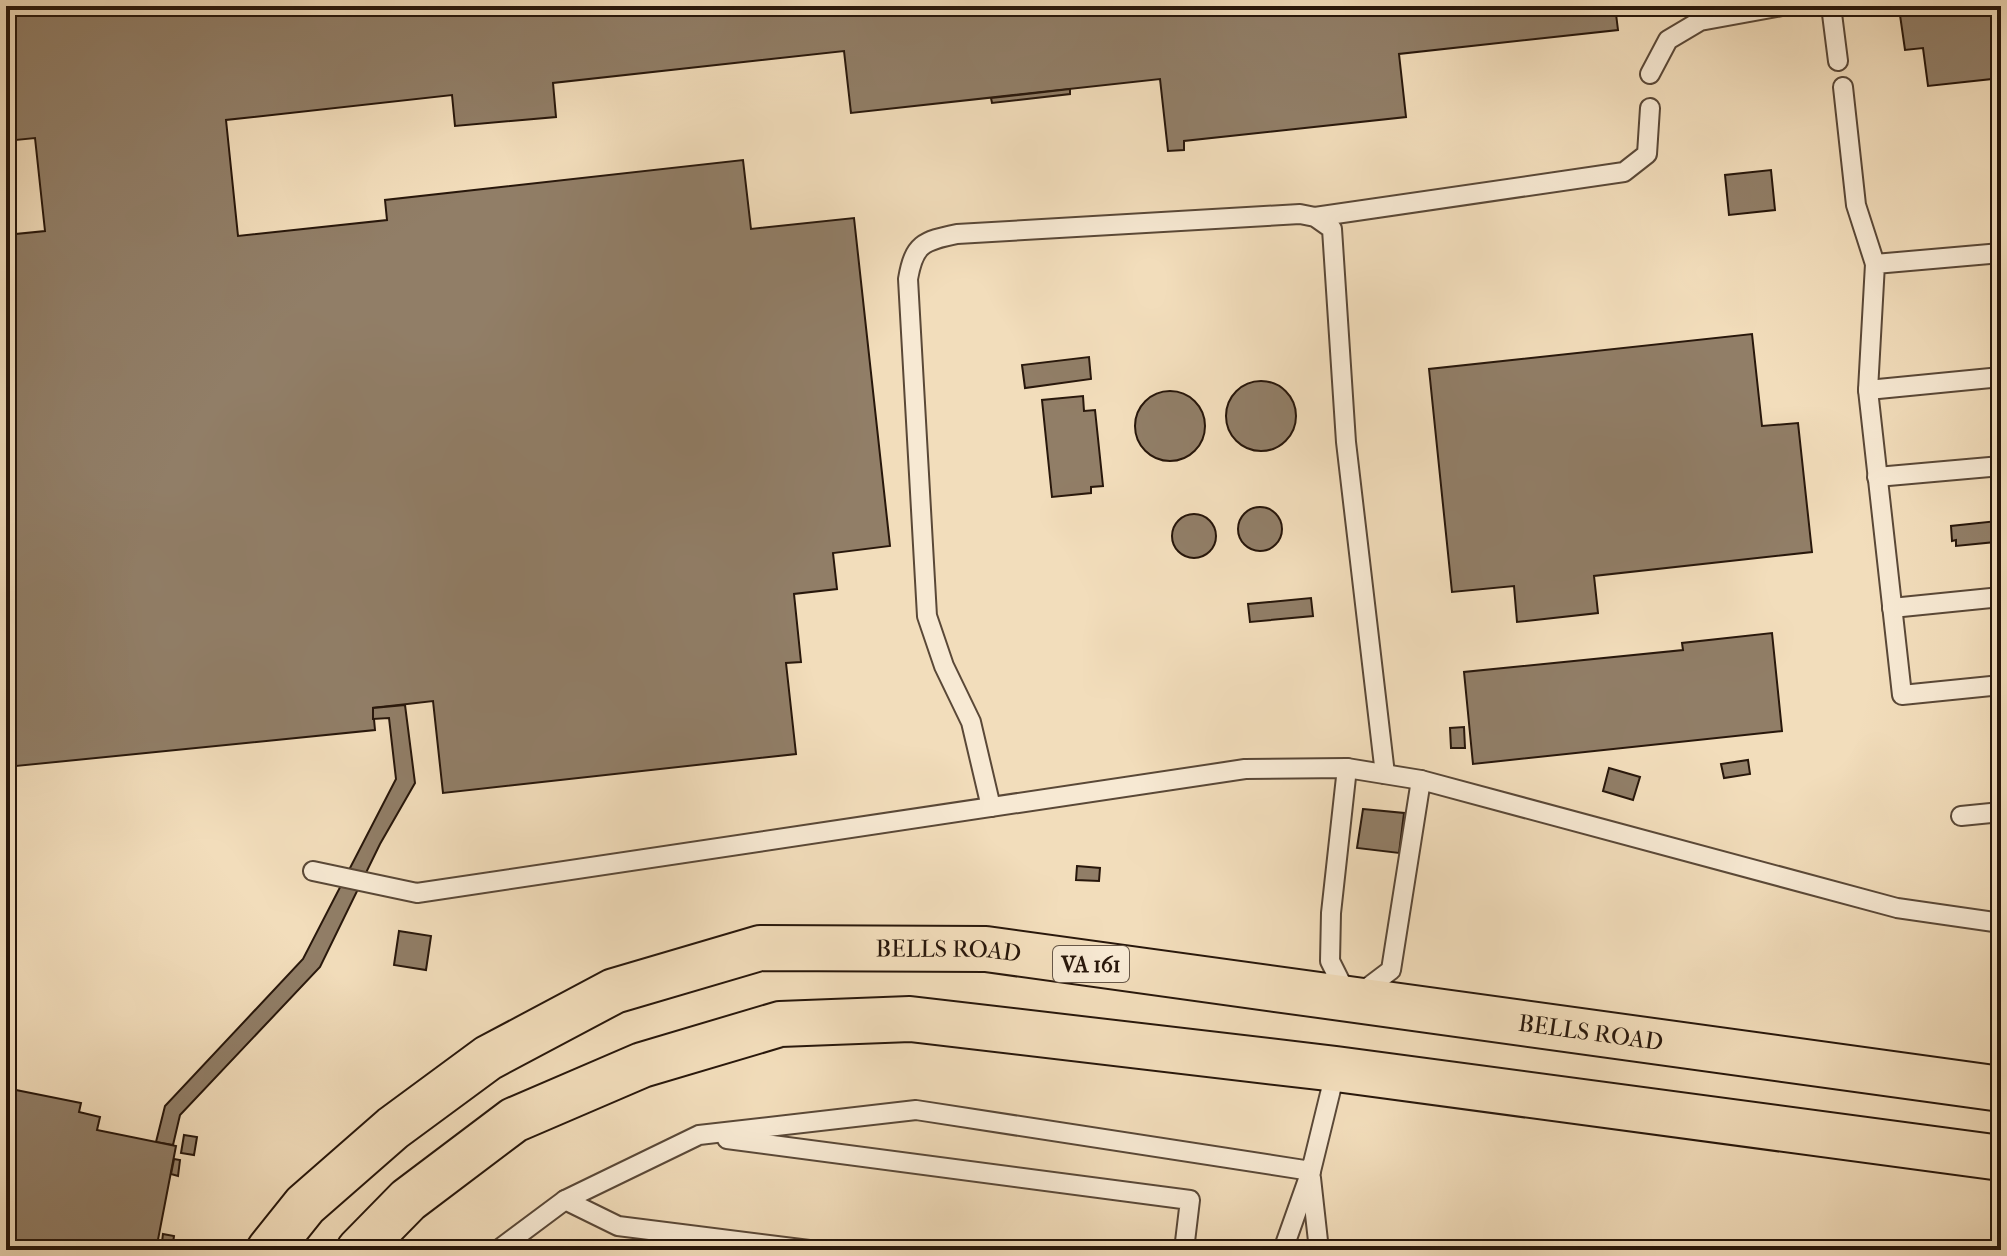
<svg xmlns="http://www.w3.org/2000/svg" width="2007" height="1256" font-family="'IM FELL French Canon',serif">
  <rect width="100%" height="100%" fill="#f2ddbb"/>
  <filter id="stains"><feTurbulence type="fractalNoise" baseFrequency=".0025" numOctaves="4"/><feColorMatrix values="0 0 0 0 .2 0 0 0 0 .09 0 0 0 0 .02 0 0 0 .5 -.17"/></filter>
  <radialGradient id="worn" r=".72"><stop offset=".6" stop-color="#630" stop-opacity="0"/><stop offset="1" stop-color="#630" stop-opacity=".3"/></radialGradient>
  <g fill="#917e67" stroke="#28170b" stroke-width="2">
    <path d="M 6,6 L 1615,6 L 1618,30 L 1399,54 L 1406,117 L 1184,141 L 1184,150 L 1168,151 L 1160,79 L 851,113 L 844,51 L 553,83 L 556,117 L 455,126 L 452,95 L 226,120 L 238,236 L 387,220 L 385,200 L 743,160 L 751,229 L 854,218 L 890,546 L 833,553 L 837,589 L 794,594 L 801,662 L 786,663 L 796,754 L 443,793 L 433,701 L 373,708 L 375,730 L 6,767 L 6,235 L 45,231 L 35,138 L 6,141 Z"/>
    <path d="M 1922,6 L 2001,6 L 2001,78 L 1928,86 L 1923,48 L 1905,50 L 1900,15 L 1923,12 Z"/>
    <path d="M 1070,89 L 1070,94 L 992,103 L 991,98 Z"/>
    <path d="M 1771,170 L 1775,210 L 1729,215 L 1725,175 Z"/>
    <path d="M 1752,334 L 1762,426 L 1798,423 L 1812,552 L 1594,576 L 1598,613 L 1517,622 L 1514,586 L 1452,592 L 1429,369 Z"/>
    <path d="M 1089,357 L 1091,379 L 1025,388 L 1022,365 Z"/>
    <circle cx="1261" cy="416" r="35"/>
    <circle cx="1170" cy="426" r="35"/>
    <path d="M 1083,396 L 1084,411 L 1095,410 L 1103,486 L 1091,487 L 1091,493 L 1052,497 L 1042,400 Z"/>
    <circle cx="1260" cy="529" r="22"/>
    <circle cx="1194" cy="536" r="22"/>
    <path d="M 1997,521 L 1998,536 L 1994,536 L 1995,542 L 1956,546 L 1956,540 L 1952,541 L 1951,526 Z"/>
    <path d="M 1311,598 L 1313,616 L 1250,622 L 1248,604 Z"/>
    <path d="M 1772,633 L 1782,731 L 1473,764 L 1464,672 L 1683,650 L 1682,643 Z"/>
    <path d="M 405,705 L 415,783 L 380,844 L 320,967 L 180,1115 L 173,1145 L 156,1142 L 165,1106 L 303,959 L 396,779 L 389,718 L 373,719 L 373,708 Z"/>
    <path d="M 1464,727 L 1465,748 L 1451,748 L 1450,728 Z"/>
    <path d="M 1748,760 L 1750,774 L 1724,778 L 1721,764 Z"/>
    <path d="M 1609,768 L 1640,777 L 1633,800 L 1603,791 Z"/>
    <path d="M 1363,809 L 1404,813 L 1399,853 L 1357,848 Z"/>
    <path d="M 1077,866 L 1100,868 L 1099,881 L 1076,880 Z"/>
    <path d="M 399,931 L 431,936 L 426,970 L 394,965 Z"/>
    <path d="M 6,1088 L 81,1103 L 79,1112 L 100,1117 L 97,1130 L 176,1146 L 156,1250 L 6,1250 Z"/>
    <path d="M 184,1135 L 197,1137 L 194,1155 L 181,1153 Z"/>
    <path d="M 174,1159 L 180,1160 L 178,1176 L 171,1174 Z"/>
    <path d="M 163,1234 L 174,1236 L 172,1250 L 161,1250 Z"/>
  </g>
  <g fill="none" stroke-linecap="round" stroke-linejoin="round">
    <g stroke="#5a4837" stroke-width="22">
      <g id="lane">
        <path d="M 1831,6 L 1838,61"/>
        <path d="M 1650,74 L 1668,40 L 1700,21 L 1782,6"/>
        <path d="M 1843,87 L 1856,205 L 1875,264"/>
        <path d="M 1315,217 L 1624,172 L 1647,154 L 1650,108"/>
        <path d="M 2001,253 L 1875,264 L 1868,390 L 1902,695 L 2001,685"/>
        <path d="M 1868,390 L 2001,377"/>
        <path d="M 1877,477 L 2001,466"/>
        <path d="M 1892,608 L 2001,597"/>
        <path d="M 1347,768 L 1331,913 L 1330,961 L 1350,1001 L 1391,970 L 1421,780"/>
        <path d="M 991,807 L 971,722 L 944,666 L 927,616 L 908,279 C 914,244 923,241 957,234 L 1300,214 L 1315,217 L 1332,229 L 1346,442 L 1385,774"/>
        <path d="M 1961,816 L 2001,812"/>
        <path d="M 313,871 L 417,893 L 1245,769 L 1347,768 L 1421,780 L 1897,908 L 2001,923"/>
        <path d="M 727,1139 L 1190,1200 L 1184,1250"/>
        <path d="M 1311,1178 L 1319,1250"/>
        <path d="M 565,1200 L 618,1226 L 809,1250"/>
        <path d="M 498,1250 L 565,1200 L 699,1135 L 916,1110 L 1311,1171 L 1336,1069"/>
        <path d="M 1283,1250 L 1311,1171"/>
      </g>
    </g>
    <g stroke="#28170b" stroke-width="48">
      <g id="primary">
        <path id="s1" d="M 269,1250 L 305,1205 L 393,1128 L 488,1058 L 614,991 L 760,948 L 986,949 L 2001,1089"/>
        <path d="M 359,1250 L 408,1200 L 514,1120 L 642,1065 L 780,1024 L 910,1019 L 1336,1069 L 2001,1158"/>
      </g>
    </g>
    <use href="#lane" stroke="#f7e9d3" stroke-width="18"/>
    <use href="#primary" stroke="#f2ddbb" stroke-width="44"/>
  </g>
  <g text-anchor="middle" stroke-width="6" stroke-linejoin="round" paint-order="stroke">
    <rect fill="#f7e9d3" stroke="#665647" stroke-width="2" x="1053" y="946" width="76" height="36" rx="6"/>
    <g font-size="22" font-weight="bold" fill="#28170b">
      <text x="1091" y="972">VA 161</text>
    </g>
    <g font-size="24" fill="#28170b" stroke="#f7e9d3">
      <text dy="8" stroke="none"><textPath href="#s1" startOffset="776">BELLS ROAD</textPath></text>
      <text dy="8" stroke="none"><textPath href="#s1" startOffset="1424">BELLS ROAD</textPath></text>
    </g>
  </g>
  <rect width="2007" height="1256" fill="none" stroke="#f2ddbb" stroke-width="32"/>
  <rect x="8" y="8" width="1991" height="1240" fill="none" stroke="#28170b" stroke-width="4"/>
  <rect x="16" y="16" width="1975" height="1224" fill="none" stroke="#28170b" stroke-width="2"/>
  <rect width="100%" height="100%" filter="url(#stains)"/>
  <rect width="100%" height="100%" fill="url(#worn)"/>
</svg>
